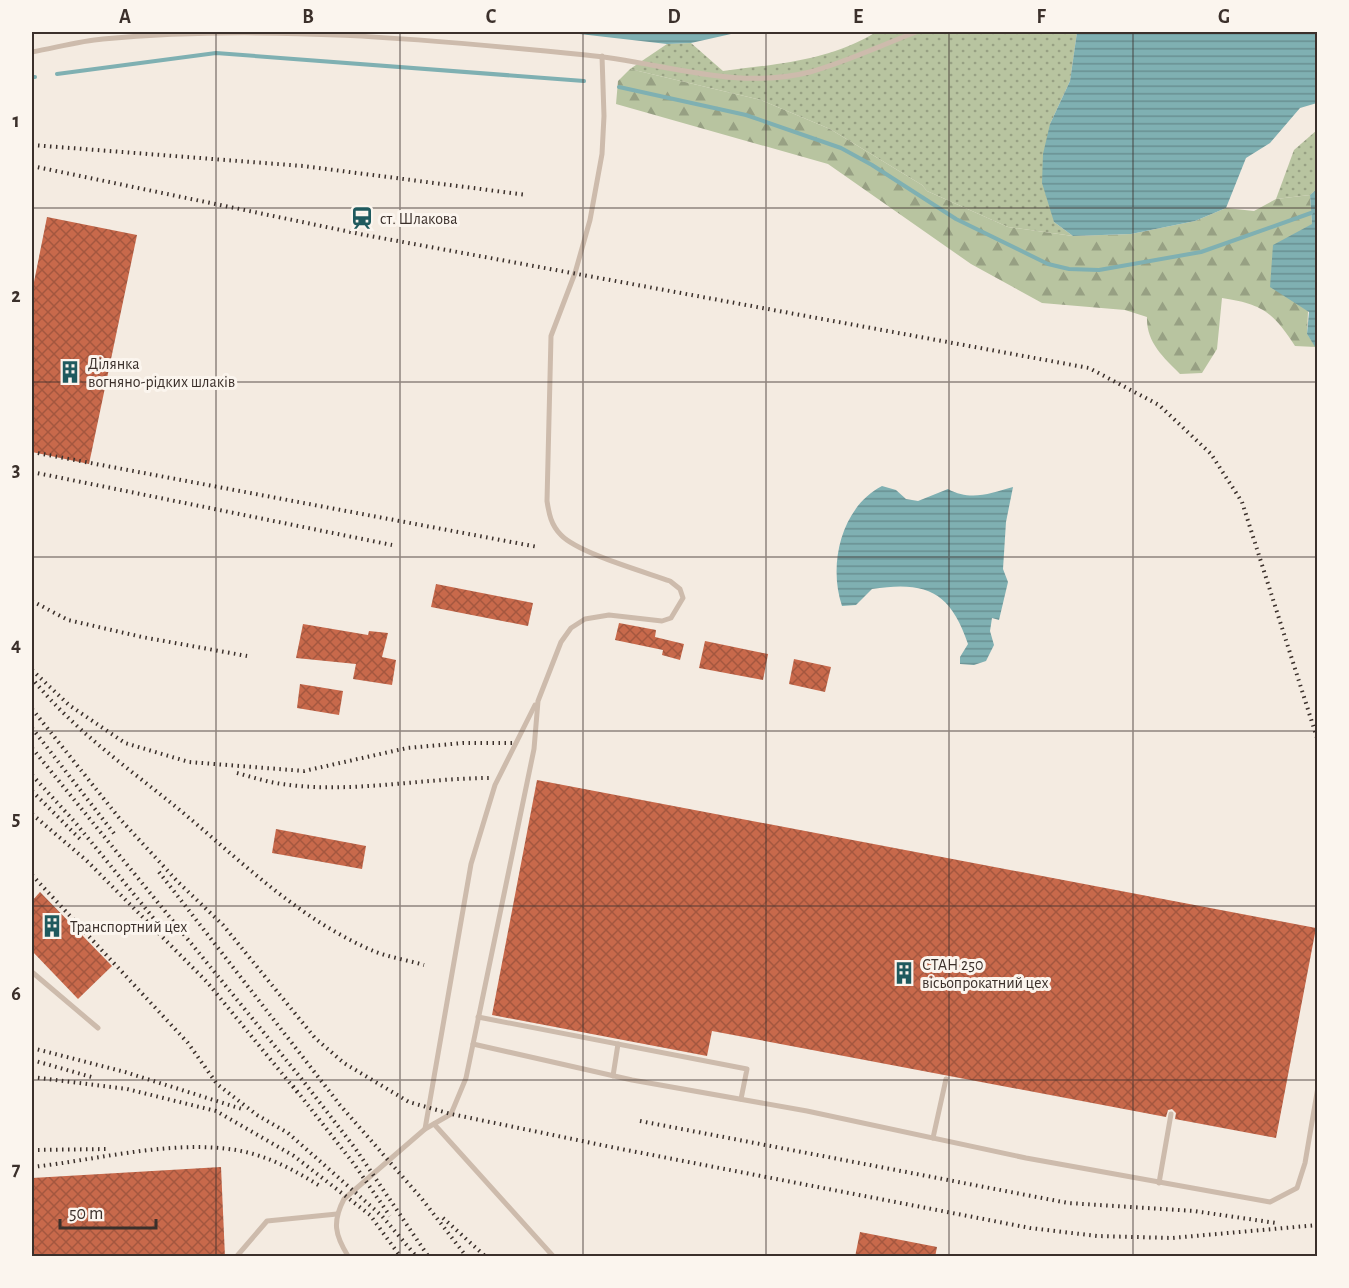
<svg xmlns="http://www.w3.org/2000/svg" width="1349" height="1288" font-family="'Alegreya Sans',sans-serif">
  <defs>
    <pattern id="grass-dots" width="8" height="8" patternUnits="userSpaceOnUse" patternTransform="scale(1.5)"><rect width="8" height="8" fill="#b8c4a0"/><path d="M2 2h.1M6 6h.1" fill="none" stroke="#97a083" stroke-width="1.8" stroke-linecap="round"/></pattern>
    <pattern id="forest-firs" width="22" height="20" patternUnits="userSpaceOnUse" patternTransform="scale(1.5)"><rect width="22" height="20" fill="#b8c4a0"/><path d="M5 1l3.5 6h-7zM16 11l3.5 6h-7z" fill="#97a083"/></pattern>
    <pattern id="water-rules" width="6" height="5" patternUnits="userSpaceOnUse" patternTransform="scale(1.5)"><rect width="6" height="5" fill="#7fb0b2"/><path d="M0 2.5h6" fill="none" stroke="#699091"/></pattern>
    <pattern id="building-cross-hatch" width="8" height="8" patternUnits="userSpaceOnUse" patternTransform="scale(1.5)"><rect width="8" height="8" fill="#c8694b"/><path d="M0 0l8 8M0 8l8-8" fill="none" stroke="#a4573f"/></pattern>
  </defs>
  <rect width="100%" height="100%" fill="#f4ebe1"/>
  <g fill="url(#grass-dots)">
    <path d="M 876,32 L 1077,32 L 1070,81 L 1050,124 L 1054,222 L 1073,236 L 1008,227 L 927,191 L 922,185 L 830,129 L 761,100 L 630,69 L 667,44 L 691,43 L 723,71 C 776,64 830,61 876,32 Z"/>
    <path d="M 1317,130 L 1317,189 L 1310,195 L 1276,199 L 1294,150 Z"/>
  </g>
  <path fill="url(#forest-firs)" d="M 630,69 L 761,100 L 830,129 L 922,185 L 927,191 L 1008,227 L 1073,236 L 1131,234 L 1195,221 L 1226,208 L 1254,211 L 1276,199 L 1310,195 L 1312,224 L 1307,334 L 1316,347 L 1295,346 C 1273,312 1262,304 1222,298 L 1217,349 L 1202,373 L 1180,374 C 1163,357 1146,342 1147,317 L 1125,310 L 1042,303 L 971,264 L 828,164 L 616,104 L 618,81 Z"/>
  <g fill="url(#water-rules)">
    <path d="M 562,32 L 740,32 L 691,43 L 667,44 Z"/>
    <path d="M 1077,32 L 1317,32 L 1317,103 L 1300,108 L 1270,143 L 1246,158 L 1226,208 L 1195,221 L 1131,234 L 1073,236 L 1054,222 L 1042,183 L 1043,154 L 1050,124 L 1070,81 Z"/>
    <path d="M 1317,189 L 1317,350 L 1307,334 L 1309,312 L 1270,287 L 1273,245 L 1312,224 L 1310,195 Z"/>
    <path d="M 882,486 L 896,490 L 906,499 L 918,501 L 948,489 C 970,501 989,494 1013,487 L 1006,522 L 1003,569 L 1008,582 L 999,620 L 992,618 L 990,631 L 994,645 L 986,661 L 974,665 L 960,664 L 960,657 L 968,644 C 950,591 926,581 872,589 L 856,605 L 842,606 C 828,565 841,507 882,486 Z"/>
  </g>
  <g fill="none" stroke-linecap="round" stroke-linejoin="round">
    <g stroke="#7fb0b2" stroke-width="4">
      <path d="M 57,74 L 216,53 L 584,81"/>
      <path d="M 32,77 L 35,77"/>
      <path d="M 619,87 L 746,115 L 841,148 L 872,165 L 956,219 L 1048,264 L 1069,269 L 1099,270 L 1201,252 L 1311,213"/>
    </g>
  </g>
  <g fill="url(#building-cross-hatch)">
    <path d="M 47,217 L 137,235 L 89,464 L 32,452 L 32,292 Z"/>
    <path d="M 436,584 L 533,603 L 528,626 L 431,607 Z"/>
    <path d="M 619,623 L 656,630 L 655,637 L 684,644 L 680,660 L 662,655 L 663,650 L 615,640 Z"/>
    <path d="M 303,624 L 368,635 L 369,631 L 388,633 L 382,657 L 396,660 L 392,685 L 353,679 L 356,664 L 296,658 Z"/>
    <path d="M 705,641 L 768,654 L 763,680 L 699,668 Z"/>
    <path d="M 794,659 L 831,667 L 825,692 L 789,684 Z"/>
    <path d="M 300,684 L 343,691 L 339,715 L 297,708 Z"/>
    <path d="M 537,780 L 1316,928 L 1276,1138 L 1175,1119 L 1176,1113 L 1172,1109 L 1168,1110 L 1166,1117 L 712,1031 L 707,1056 L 492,1015 Z"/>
    <path d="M 276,829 L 366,846 L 362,869 L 272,853 Z"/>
    <path d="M 40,892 L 112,966 L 78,999 L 32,951 L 32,901 Z"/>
    <path d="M 221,1167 L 225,1257 L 34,1257 L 32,1178 Z"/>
    <path d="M 860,1232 L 937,1247 L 935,1257 L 855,1257 Z"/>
  </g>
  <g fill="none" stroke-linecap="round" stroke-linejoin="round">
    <g stroke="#cdbbac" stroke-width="5">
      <path d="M 32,52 C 55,48 79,41 103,39 C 264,24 426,39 586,55 C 661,62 735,91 810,72 C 846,62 882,45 916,32"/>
      <path d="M 32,972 L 98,1028"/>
      <path d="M 478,1017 L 747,1069 L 741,1099"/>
      <path d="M 473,1044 L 632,1080 L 807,1111 L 1026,1158 L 1270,1202 L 1297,1188 L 1305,1163 L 1318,1087"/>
      <path d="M 613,1076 L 618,1044"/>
      <path d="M 434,1124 L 553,1256"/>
      <path d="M 425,1129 L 471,864 L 495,785 L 535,705"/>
      <path d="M 933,1138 L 946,1079"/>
      <path d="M 1159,1183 L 1171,1114"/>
      <path d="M 237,1256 L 267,1221 L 337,1214"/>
      <path d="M 348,1256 C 335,1235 332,1222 344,1199 L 425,1129 L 451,1114 L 466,1078 L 534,749 L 538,701 L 561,642 L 571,628 L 585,619 L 609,615 L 662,621 L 671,618 L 683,598 L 680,589 L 670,581 C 645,572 578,553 561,535 C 551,525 549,514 547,501 L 551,336 L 575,273 L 590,220 L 602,154 L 604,116 L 602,56"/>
    </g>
    <g stroke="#3b302b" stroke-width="4" stroke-dasharray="1.5 4.5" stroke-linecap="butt">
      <path d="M 32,145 L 303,166 L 527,195"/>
      <path d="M 32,166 L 365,235 L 1089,368 L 1159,405 L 1211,454 L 1242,502 L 1318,741"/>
      <path d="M 32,452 L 538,547"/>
      <path d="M 32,472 L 392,545"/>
      <path d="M 32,601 L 68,620 L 142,637 L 247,656"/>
      <path d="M 32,670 L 69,705 L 125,743 L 189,762 L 304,771 L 407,748 L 463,743 L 514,743"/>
      <path d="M 35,682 C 77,733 131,770 181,811 C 242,862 298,918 371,950 C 387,957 407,960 424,965"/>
      <path d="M 32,709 L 120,819 L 178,882 L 223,925 L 315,1038 L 344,1063 L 409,1102 L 451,1114 L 616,1148 L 1030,1228 L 1097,1236 L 1172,1238 L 1318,1225"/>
      <path d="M 32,728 L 116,836"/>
      <path d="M 32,748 L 300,1077 L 355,1148 L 428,1256"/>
      <path d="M 237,773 C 252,777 267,782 282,784 C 350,794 422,778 490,778"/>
      <path d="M 32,775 L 74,821 L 155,920"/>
      <path d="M 32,791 L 81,840"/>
      <path d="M 32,814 L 86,860 L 207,982 L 298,1093"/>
      <path d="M 159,872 L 340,1105 L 422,1199 L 466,1256"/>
      <path d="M 32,875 L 188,1043 L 217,1084 L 257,1115 L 288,1133 L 382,1216 L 416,1256"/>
      <path d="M 32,1048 L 125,1072 L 242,1109"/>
      <path d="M 32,1060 L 95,1078"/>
      <path d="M 32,1077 L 127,1089 L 216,1111 L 294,1156 L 370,1215 L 400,1256"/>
      <path d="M 293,1086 L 354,1164 L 390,1216"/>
      <path d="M 640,1121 L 1068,1203 L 1194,1211 L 1276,1223"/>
      <path d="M 32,1150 L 109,1149"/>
      <path d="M 32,1167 C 99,1160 183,1136 250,1153 C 276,1160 297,1172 320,1186"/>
      <path d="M 443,1218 L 485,1256"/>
    </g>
  </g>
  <path fill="none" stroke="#3b302b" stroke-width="1.5" stroke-opacity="0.55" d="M 216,32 L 216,1256M 400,32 L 400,1256M 583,32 L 583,1256M 766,32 L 766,1256M 949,32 L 949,1256M 1133,32 L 1133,1256M 32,208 L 1318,208M 32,382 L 1318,382M 32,557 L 1318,557M 32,731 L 1318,731M 32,906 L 1318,906M 32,1080 L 1318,1080"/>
  <defs>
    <g id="station-bare" transform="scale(1.8)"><path d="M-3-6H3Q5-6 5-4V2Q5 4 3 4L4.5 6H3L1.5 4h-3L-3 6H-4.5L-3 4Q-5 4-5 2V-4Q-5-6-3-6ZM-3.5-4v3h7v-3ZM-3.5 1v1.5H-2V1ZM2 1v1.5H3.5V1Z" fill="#1f5a5e" stroke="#fbf5ee" stroke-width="2.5" paint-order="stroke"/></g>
    <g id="building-bare" transform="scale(1.8)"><path d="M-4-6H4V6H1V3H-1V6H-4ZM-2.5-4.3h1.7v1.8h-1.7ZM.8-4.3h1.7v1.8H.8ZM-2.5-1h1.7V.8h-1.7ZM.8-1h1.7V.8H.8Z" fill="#1f5a5e" stroke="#fbf5ee" stroke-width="2.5" paint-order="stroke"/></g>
  </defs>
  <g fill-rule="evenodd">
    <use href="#station-bare" x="362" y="218"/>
    <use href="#building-bare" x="70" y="372"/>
    <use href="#building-bare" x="52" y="926"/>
    <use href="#building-bare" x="904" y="973"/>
  </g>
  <g text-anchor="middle" stroke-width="6" stroke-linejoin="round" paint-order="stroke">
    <g font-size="16" fill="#3b302b" stroke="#fbf5ee" text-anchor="start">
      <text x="380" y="224">ст. Шлакова</text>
      <text x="88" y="369">Ділянка<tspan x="88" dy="18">вогняно-рідких шлаків</tspan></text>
      <text x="70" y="932">Транспортний цех</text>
      <text x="922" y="970">СТАН 250<tspan x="922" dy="18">вісьопрокатний цех</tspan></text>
    </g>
  </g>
  <rect width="1349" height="1288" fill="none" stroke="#fbf5ee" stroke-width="66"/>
  <path d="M60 1219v9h96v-9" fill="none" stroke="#3b302b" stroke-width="3"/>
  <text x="69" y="1219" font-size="18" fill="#3b302b" stroke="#fbf5ee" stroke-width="4.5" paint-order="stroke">50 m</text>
  <rect x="33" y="33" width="1283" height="1222" fill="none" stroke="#3b302b" stroke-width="2"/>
  <g font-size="20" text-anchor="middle" font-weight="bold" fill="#3b302b">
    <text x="125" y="23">A</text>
    <text x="308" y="23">B</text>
    <text x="491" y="23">C</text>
    <text x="674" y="23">D</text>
    <text x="858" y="23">E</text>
    <text x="1041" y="23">F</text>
    <text x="1224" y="23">G</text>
    <text x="16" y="127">1</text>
    <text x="16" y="302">2</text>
    <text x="16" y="476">3</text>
    <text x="16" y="651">4</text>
    <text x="16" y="825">5</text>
    <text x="16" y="1000">6</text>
    <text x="16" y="1175">7</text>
  </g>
</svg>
